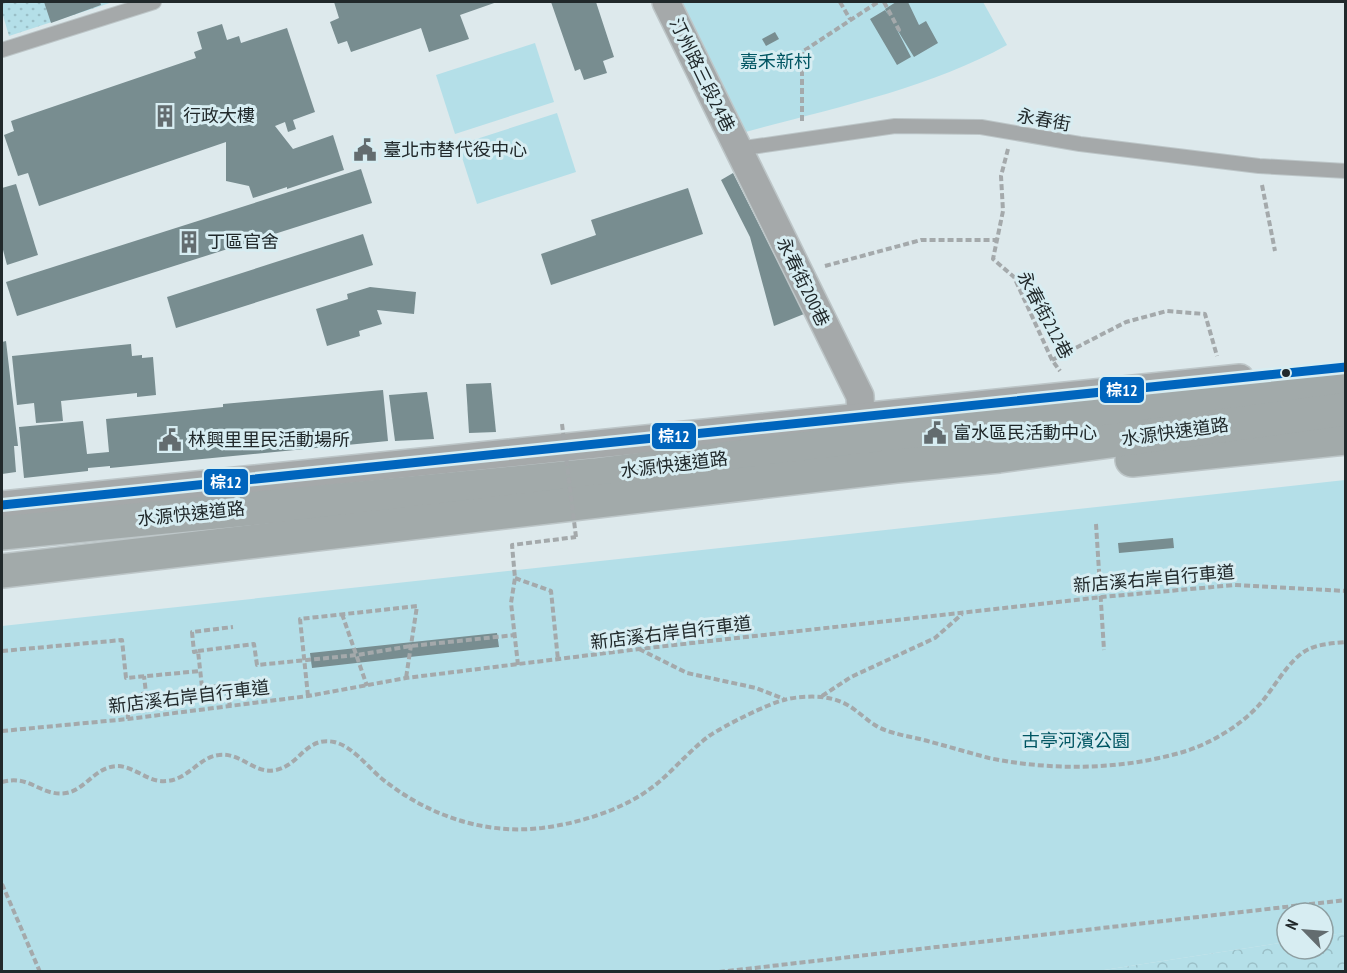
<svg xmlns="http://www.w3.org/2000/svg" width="1347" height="973" font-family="'PT Sans Narrow','Noto Sans TC',sans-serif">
  <defs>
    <pattern id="grass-dots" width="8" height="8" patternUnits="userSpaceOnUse" patternTransform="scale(1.5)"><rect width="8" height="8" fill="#b4dfe8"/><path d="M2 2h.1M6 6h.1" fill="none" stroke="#9abfc7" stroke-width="1.8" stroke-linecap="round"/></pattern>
    <pattern id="forest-crowns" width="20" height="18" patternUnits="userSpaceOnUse" patternTransform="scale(1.5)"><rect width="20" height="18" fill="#b4dfe8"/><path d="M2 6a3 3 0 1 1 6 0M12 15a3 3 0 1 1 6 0" fill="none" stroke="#9abfc7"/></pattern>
  </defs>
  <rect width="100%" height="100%" fill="#dde9ec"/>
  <path fill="url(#grass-dots)" d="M 2,2 L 113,2 L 9,36 L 2,12 Z"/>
  <path fill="url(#forest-crowns)" d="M 1345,933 L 1345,971 L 1091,972 L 1287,942 L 1287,949 L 1323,949 L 1323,936 Z"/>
  <g fill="#b4dfe8">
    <path d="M 678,2 L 983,2 L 1007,45 C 928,89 829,109 742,133 Z"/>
    <path d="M 535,43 L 554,102 L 455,134 L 436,75 Z"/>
    <path d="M 557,113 L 576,172 L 477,204 L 458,145 Z"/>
    <path d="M 1345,480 L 1345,933 L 1323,936 L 1323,913 L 1287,913 L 1287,942 L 1091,972 L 2,971 L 2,626 Z"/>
  </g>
  <g fill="#788d90">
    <path d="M 44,2 L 100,2 L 101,5 L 51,23 Z"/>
    <path d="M 334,2 L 497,2 L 460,15 L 469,39 L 429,52 L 421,28 L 351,52 L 347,41 L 338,44 L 330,22 L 339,18 Z"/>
    <path d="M 551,2 L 596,2 L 614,57 L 603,61 L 607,73 L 584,80 L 580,69 L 575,71 Z"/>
    <path d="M 896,2 L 908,2 L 919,25 L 926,21 L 938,43 L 914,57 L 895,26 L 911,57 L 897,65 L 870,19 L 885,10 L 889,16 L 885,9 Z"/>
    <path d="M 222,24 L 227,40 L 239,36 L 241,43 L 287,28 L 315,112 L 293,120 L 296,129 L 288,132 L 285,122 L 275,126 L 293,149 L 333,135 L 344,170 L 287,189 L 287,187 L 253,198 L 249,186 L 226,181 L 226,142 L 39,206 L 28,173 L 18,176 L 4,135 L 14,131 L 11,121 L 196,58 L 194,52 L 202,49 L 197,32 Z"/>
    <path d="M 775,32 L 779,39 L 766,46 L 762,39 Z"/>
    <path d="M 361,169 L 372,203 L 17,316 L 6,282 Z"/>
    <path d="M 733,173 L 804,314 L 774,326 L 750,237 L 721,180 Z"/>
    <path d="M 16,184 L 38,255 L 7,265 L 2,246 L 2,188 Z"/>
    <path d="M 688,188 L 703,234 L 551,285 L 541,254 L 596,235 L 591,220 Z"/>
    <path d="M 363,234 L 373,265 L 176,328 L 167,297 Z"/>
    <path d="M 370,287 L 416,292 L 414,314 L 377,310 L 382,324 L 359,331 L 360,336 L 327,346 L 316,309 L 348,299 L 347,294 Z"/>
    <path d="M 6,341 L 18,446 L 14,446 L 16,472 L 2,474 L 2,342 Z"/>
    <path d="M 131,344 L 132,356 L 142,355 L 142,358 L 153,357 L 156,395 L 137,397 L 137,393 L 61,401 L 63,421 L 36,423 L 34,403 L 17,405 L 12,356 Z"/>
    <path d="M 491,383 L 496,432 L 469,433 L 466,384 Z"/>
    <path d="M 383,390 L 388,441 L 110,468 L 110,466 L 88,468 L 88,471 L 24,478 L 19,427 L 83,421 L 87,454 L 109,452 L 106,419 L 223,407 L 223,404 Z"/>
    <path d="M 427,392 L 434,439 L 395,441 L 389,395 Z"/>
    <path d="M 1173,538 L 1174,548 L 1119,553 L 1118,543 Z"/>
    <path d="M 497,633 L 499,647 L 312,668 L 310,653 Z"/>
  </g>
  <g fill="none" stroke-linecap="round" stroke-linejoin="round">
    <g stroke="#bdc6c8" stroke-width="16">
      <g id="service">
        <path d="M 2,50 L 154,2"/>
        <path d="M 738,149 L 895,126 L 981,127 L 1080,144 L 1259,166 L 1346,171"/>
      </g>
    </g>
    <g stroke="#bdc6c8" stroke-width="30">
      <g id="minor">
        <path d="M 666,2 L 860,396 L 861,417"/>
        <path d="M 2,505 L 1240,378"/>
      </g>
    </g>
    <g stroke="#bdc6c8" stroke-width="36">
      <g id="trunk">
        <path d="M 1132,460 L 1346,438"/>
        <path d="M 2,533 L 595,475 L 1346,380"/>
        <path d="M 2,571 L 896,466 L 999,456 L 1346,409"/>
      </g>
    </g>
    <g stroke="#a4a9ab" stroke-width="4" stroke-dasharray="6 3" stroke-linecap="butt">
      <path d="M 840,2 L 850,19"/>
      <path d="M 884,2 L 899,30 L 896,32"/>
      <path d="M 802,121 L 802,52 L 878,2"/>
      <path d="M 1008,149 L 1001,176 L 1003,211 L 993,259 L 1014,277 L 1052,360 L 1060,371"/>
      <path d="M 1262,185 L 1275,251"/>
      <path d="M 825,266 L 921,240 L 996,240"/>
      <path d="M 1052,360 L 1126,322 L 1167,311 L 1205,314 L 1217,356"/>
      <path d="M 1096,524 L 1104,650"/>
      <path d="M 515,578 L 551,591 L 558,660"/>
      <path d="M 342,614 L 367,686"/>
      <path d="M 639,649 L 687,673 L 756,688 L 784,699"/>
      <path d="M 2,651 L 122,640 L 126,678 L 200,671"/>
      <path d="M 198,651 L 254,644 L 257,665 L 357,655 L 411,646 L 515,635"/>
      <path d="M 518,665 L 511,603 L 515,578 L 512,545 L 576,537"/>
      <path d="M 308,696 L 300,619 L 417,606 L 406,678"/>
      <path d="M 822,696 L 851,677 L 935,638 L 962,614"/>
      <path d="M 230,706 L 226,686 L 202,687 L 198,651 L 194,652 L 192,632 L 233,627"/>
      <path d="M 128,719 L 127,698 L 146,693 L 144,676"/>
      <path d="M 2,731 L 128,719 L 308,696 L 406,678 L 639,649 L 1102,597 L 1235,585 L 1346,591"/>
      <path d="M 2,782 C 30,774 41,797 66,793 C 86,790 95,766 118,766 C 136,767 148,783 167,781 C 189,779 199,757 219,755 C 241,752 255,775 276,770 C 300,765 306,736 334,742 C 352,746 367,766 381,778 C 427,815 483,835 542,828 C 580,823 623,810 654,786 C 673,771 689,751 709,736 C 722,727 769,703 784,700 C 794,697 811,696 821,697 C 852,700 858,716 880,728 C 895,735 915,737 931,742 C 950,747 970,753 989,758 C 1052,771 1121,770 1183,752 C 1210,744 1240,726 1259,705 C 1274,689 1289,658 1309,649 C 1319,644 1335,643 1346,642"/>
      <path d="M 2,884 L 40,972"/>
      <path d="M 719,972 L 1346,900"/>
    </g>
    <use href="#service" stroke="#a5a9aa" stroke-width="14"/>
    <use href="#minor" stroke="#a5a9aa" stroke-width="27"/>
    <use href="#trunk" stroke="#a2aaaa" stroke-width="33"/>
    <path stroke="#a4a9ab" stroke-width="4" stroke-dasharray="6 3" stroke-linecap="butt" d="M 562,424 L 576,537"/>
    <g stroke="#d7edf2" stroke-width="14">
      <path id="bus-1" d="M 2,505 L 1346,367"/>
    </g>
    <use href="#bus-1" stroke="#0065bd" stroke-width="9"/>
  </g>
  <defs>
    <g id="building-bare" transform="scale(1.8)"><path d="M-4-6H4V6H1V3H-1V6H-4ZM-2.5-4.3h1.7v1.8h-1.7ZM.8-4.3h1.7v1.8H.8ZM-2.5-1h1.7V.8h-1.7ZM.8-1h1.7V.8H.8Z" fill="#636c6f" stroke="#d7edf2" stroke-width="2.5" paint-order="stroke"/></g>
    <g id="civic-bare" transform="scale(1.8)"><path d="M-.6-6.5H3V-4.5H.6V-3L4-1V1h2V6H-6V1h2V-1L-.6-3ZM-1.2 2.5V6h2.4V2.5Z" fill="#636c6f" stroke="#d7edf2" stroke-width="2.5" paint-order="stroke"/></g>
  </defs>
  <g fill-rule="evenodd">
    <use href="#building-bare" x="165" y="116"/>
    <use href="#civic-bare" x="365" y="150"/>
    <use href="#building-bare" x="189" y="242"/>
    <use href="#civic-bare" x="935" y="433"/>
    <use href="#civic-bare" x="170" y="440"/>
  </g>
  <circle fill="#21292b" stroke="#d7edf2" stroke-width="2" cx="1286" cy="373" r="5"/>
  <g text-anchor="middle" stroke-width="6" stroke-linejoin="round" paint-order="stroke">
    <g font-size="18" fill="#005562" stroke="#d7edf2">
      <text x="776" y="68">嘉禾新村</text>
      <text x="1076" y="747">古亭河濱公園</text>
    </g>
    <g font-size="18" fill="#21292b" stroke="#d7edf2">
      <text transform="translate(702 75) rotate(64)" y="6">汀州路三段24巷</text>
      <text transform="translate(1044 120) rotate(10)" y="6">永春街</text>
      <text transform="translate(803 282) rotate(64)" y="6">永春街200巷</text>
      <text transform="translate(1045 315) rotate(62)" y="6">永春街212巷</text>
      <text transform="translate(1175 432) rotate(-8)" y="6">水源快速道路</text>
      <text transform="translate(674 465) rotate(-7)" y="6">水源快速道路</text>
      <text transform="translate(191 514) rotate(-6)" y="6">水源快速道路</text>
      <text transform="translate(1154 579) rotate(-5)" y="6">新店溪右岸自行車道</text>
      <text transform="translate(671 633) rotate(-7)" y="6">新店溪右岸自行車道</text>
      <text transform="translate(189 697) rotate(-7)" y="6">新店溪右岸自行車道</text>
    </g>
    <g font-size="18" fill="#21292b" stroke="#d7edf2" text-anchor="start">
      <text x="183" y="122">行政大樓</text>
      <text x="383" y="156">臺北市替代役中心</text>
      <text x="207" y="248">丁區官舍</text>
      <text x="953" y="439">富水區民活動中心</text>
      <text x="188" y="446">林興里里民活動場所</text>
    </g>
  </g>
  <g stroke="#d7edf2" stroke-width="2">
    <rect x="1099" y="376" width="46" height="28" rx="6" fill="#0065bd"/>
    <rect x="651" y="422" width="46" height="28" rx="6" fill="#0065bd"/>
    <rect x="203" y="468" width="46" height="28" rx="6" fill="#0065bd"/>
  </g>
  <g font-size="16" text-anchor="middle" font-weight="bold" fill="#fff">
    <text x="1122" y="396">棕12</text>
    <text x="674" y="442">棕12</text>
    <text x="226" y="488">棕12</text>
  </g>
  <rect width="1347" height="973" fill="none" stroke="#21292b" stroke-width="6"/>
  <g transform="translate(1305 931) rotate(295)"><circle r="28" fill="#d7edf2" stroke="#8e9fa2" stroke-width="1.5"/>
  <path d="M0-4.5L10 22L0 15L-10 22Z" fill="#636c6f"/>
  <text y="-9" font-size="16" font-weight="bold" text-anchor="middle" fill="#21292b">N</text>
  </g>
</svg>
